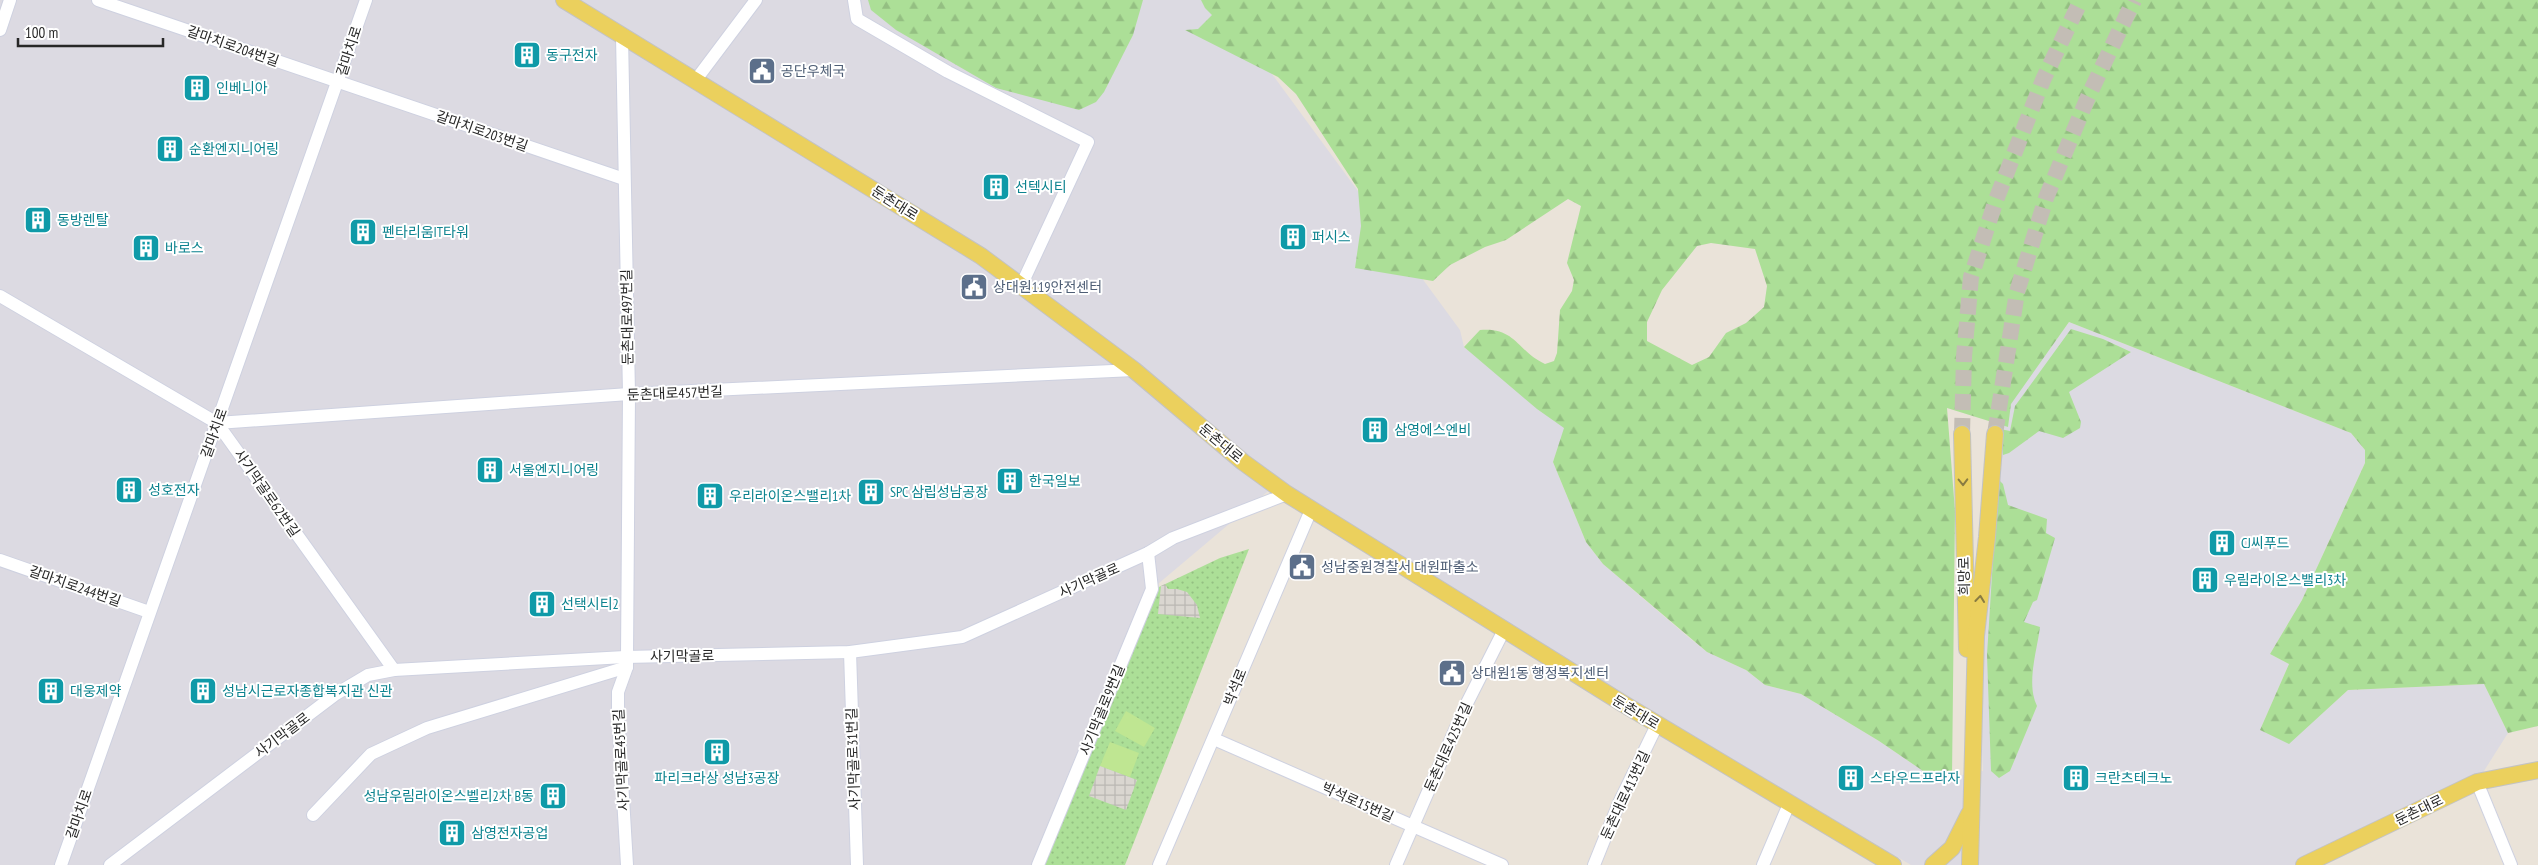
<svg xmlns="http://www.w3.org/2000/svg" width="2538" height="865" font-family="'PT Sans Narrow','Noto Sans KR',sans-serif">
  <defs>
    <pattern id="forest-firs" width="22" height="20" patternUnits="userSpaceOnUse" patternTransform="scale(1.25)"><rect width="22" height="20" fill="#acdf97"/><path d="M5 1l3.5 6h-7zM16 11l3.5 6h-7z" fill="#94bf82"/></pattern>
    <pattern id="park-dots" width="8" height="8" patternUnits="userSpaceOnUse" patternTransform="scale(1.25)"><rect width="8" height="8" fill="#acdf97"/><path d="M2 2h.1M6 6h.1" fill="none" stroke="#94bf82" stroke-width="1.8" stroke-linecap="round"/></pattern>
    <pattern id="plaza-grid" width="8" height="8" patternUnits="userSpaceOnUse" patternTransform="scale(1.25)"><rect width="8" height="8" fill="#dad6d0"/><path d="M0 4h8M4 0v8" fill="none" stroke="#bbb8b3"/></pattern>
  </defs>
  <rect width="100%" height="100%" fill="#eae3d9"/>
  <path fill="#dcdae2" d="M 0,0 L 1226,0 L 1239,29 L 1460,330 L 1464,347 L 1565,428 L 1553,462 L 1586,542 L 1603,564 L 1687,636 L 1707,652 L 1746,670 L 1765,685 L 1801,694 L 1879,741 L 1926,773 L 1952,777 L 1983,771 L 1976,636 L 1995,434 L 1997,423 L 2008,427 L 2010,404 L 2069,322 L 2351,433 L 2365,450 L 2365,463 L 2302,600 L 2270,654 L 2289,664 L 2260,730 L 2289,743 L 2348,690 L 2484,684 L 2508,733 L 2477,782 L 2302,865 L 1911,865 L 1273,487 L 1152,589 L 1038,865 L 0,865 Z"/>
  <g fill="url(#forest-firs)" fill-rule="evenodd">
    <path d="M 868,0 L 1143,0 L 1133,35 L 1104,92 L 1096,102 L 1079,110 L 996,88 L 896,30 L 871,10 Z"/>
    <path d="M 1201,0 L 2538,0 L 2538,726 L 2508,733 L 2484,684 L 2348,690 L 2289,744 L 2260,730 L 2289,664 L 2270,654 L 2302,600 L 2365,463 L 2365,450 L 2351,433 L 2069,322 L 2011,404 L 2008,427 L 1947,408 L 1955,511 L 1952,777 L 1926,773 L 1879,741 L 1801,694 L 1765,685 L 1746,670 L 1707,652 L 1603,564 L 1586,542 L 1553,462 L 1564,428 L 1537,409 L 1464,347 L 1480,330 C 1516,327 1517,351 1545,364 L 1554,361 L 1557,353 L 1560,310 L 1572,291 L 1574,280 L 1567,263 L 1581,206 L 1568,199 L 1506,240 L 1485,247 L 1450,265 L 1433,281 L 1355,268 L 1361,226 L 1358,189 L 1296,94 L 1278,77 L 1185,30 L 1198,29 L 1212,15 L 1205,8 ZM 1711,243 L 1755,249 L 1767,286 L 1764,307 L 1746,323 L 1726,333 L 1709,357 L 1692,365 L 1647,341 L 1647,322 L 1662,290 L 1697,246 Z"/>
    <path d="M 2071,329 L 2103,339 L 2131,352 L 2069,392 L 2081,422 L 2080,428 L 2063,438 L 2039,431 L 2009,453 L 2003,455 L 2000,429 L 2010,431 L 2015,406 Z"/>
    <path d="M 1998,479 L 2003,484 L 2008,505 L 2047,519 L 2046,533 L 2055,538 L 2037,600 L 2033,602 L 2024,622 L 2040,627 C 2037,651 2026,684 2037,706 L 2010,771 L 1999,778 L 1991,771 L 1987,655 Z"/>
  </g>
  <path fill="url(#park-dots)" d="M 1249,549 L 1125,865 L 1042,865 L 1159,587 L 1220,558 Z"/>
  <g fill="#bfe692">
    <path d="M 1126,711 L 1155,728 L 1144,747 L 1115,731 Z"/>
    <path d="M 1110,742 L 1139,753 L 1130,777 L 1100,766 Z"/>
  </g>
  <g fill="url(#plaza-grid)">
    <path d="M 1165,584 L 1168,589 L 1177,589 L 1187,592 L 1197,605 L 1200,618 L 1158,614 L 1161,586 Z"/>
    <path d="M 1100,766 L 1137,780 L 1126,810 L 1089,796 Z"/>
  </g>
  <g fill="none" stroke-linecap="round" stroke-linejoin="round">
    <g stroke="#c3bdb5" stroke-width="16" stroke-dasharray="16 8" stroke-linecap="butt">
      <path d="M 1962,434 L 1964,357 L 1971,277 L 1996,200 L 2043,80 L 2081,0"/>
      <path d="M 1995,434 L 2017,292 L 2046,198 L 2088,97 L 2134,0"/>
    </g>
    <g stroke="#ced1e0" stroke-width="14">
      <g id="minor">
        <path d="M 98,0 L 624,179"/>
        <path d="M 854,0 L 857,19 L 948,72 L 1088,142 L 1021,286"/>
        <path d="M 0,30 L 10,0"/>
        <path d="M 622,36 L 629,394 L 627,657 L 627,667 L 618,692 L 618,713 L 627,865"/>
        <path d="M 695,81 L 756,0"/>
        <path d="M 0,296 L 217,423 L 394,670"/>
        <path d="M 217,423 L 629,394 L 1134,370"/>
        <path d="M 0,560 L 149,612"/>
        <path d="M 850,652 L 857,865"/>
        <path d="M 1214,739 L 1502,865"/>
        <path d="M 2477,782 L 2511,865"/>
        <path d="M 313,815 L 371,754 L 427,728 L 627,667"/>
        <path d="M 61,865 L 366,0"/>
        <path d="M 110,865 L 336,694 L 368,675 L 394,670 L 625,657 L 850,652 L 962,637 L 1148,553 L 1173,538 L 1287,494"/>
        <path d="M 1038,865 L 1152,589 L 1148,553"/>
        <path d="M 1159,865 L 1311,510"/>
        <path d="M 1396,865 L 1465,707 L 1504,630"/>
        <path d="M 1594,865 L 1619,803 L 1657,725"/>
        <path d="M 1763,865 L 1789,804"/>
      </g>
    </g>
    <g stroke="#c3c3c3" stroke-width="18">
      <g id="major">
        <path d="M 564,0 L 981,256 L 1134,370 L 1243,462 L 1287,494 L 1622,703 L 1893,865"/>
        <path d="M 1962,434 L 1967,649"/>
        <path d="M 1933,865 L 1952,848 L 1969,814"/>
        <path d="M 1970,865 L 1976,636 L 1987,537 L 1995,434"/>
        <path d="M 2304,865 L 2477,782 L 2538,770"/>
      </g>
    </g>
    <use href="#minor" stroke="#fff" stroke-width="12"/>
    <use href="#major" stroke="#ebd05d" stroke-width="16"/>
  </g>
  <defs><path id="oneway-chevron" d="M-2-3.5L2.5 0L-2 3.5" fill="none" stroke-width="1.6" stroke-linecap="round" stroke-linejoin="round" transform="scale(1.25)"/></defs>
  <g stroke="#897c42">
    <use href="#oneway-chevron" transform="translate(1963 482) rotate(89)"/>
    <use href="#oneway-chevron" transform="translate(1980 599) rotate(-84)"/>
  </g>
  <defs>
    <g id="building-square" transform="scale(1.4375)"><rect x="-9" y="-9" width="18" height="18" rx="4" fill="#0f9aa8" stroke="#fff"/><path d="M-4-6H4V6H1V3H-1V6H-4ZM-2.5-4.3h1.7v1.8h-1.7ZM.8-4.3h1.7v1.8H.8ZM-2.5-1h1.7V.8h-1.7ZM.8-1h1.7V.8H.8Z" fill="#fff"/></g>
    <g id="civic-square" transform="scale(1.4375)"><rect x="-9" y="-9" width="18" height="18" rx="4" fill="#5c6f8a" stroke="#fff"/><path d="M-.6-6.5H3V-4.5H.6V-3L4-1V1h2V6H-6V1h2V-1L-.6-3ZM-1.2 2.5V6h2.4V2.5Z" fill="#fff"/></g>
  </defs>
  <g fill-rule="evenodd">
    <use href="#building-square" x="527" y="55"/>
    <use href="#civic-square" x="762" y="71"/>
    <use href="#building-square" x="197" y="88"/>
    <use href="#building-square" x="170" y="149"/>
    <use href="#building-square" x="996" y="187"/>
    <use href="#building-square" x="38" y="220"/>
    <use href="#building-square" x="363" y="232"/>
    <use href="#building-square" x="1293" y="237"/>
    <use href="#building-square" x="146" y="248"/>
    <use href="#civic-square" x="974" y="287"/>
    <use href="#building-square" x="1375" y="430"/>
    <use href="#building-square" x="490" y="470"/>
    <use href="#building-square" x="1010" y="481"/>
    <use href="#building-square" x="129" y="490"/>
    <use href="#building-square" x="871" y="492"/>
    <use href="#building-square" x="710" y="496"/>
    <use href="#building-square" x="2222" y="543"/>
    <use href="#civic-square" x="1302" y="567"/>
    <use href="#building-square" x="2205" y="580"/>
    <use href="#building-square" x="542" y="604"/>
    <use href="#civic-square" x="1452" y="673"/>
    <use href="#building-square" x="51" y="691"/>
    <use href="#building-square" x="203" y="691"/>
    <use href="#building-square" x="717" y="752"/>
    <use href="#building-square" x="1851" y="778"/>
    <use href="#building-square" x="2076" y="778"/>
    <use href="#building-square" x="553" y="796"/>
    <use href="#building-square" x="452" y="833"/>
  </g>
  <g text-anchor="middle" stroke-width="4" stroke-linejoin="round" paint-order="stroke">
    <g font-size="14" fill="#272727" stroke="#fff">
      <text transform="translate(233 46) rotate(19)" y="5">갈마치로204번길</text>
      <text transform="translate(349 51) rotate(-72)" y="5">갈마치로</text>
      <text transform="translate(482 131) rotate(19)" y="5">갈마치로203번길</text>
      <text transform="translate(895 203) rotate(32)" y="5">둔촌대로</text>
      <text transform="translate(627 317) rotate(-91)" y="5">둔촌대로497번길</text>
      <text transform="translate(675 393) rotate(-2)" y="5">둔촌대로457번길</text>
      <text transform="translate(214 433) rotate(-70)" y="5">갈마치로</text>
      <text transform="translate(1221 443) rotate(40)" y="5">둔촌대로</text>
      <text transform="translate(267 493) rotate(55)" y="5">사기막골로62번길</text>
      <text transform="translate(1964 576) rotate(-91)" y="5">희망로</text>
      <text transform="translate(1089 580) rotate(-24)" y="5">사기막골로</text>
      <text transform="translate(75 586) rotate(19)" y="5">갈마치로244번길</text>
      <text transform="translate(682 656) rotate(-1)" y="5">사기막골로</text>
      <text transform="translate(1235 687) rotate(-68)" y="5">박석로</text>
      <text transform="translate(1102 710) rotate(-68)" y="5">사기막골로9번길</text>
      <text transform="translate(1636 712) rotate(31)" y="5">둔촌대로</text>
      <text transform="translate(282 735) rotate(-37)" y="5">사기막골로</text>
      <text transform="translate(1448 747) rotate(-66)" y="5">둔촌대로425번길</text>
      <text transform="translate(853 759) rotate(-92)" y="5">사기막골로31번길</text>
      <text transform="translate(621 760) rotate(-93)" y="5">사기막골로45번길</text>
      <text transform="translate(1625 795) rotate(-65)" y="5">둔촌대로413번길</text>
      <text transform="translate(1358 802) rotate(24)" y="5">박석로15번길</text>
      <text transform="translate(2419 810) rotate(-26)" y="5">둔촌대로</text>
      <text transform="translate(79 814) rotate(-71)" y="5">갈마치로</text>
    </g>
    <g font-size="14" fill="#0d838f" stroke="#fff" text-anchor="start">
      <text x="546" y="60">동구전자</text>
      <text x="216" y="93">인베니아</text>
      <text x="189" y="154">순환엔지니어링</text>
      <text x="1015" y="192">선텍시티</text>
      <text x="57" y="225">동방렌탈</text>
      <text x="382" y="237">펜타리움IT타워</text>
      <text x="1312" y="242">퍼시스</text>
      <text x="165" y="253">바로스</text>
      <text x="1394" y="435">삼영에스엔비</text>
      <text x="509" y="475">서울엔지니어링</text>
      <text x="1029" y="486">한국일보</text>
      <text x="148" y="495">성호전자</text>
      <text x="890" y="497">SPC 삼립성남공장</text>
      <text x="729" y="501">우리라이온스밸리1차</text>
      <text x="2241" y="548">CJ씨푸드</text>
      <text x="2224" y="585">우림라이온스밸리3차</text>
      <text x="561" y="609">선택시티2</text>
      <text x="70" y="696">대웅제약</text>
      <text x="222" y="696">성남시근로자종합복지관 신관</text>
      <text x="717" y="783" text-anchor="middle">파리크라상 성남3공장</text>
      <text x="1870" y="783">스타우드프라자</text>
      <text x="2095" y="783">크란츠테크노</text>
      <text x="534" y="801" text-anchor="end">성남우림라이온스벨리2차 B동</text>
      <text x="471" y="838">삼영전자공업</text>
    </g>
    <g font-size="14" fill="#4e5e75" stroke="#fff" text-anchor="start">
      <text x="781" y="76">공단우체국</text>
      <text x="993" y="292">상대원119안전센터</text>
      <text x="1321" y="572">성남중원경찰서 대원파출소</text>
      <text x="1471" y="678">상대원1동 행정복지센터</text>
    </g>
  </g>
  <path d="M18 38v8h145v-8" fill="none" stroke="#272727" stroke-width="2.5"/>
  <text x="25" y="38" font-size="15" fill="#272727" stroke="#ffffff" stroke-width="4" paint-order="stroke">100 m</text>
</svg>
